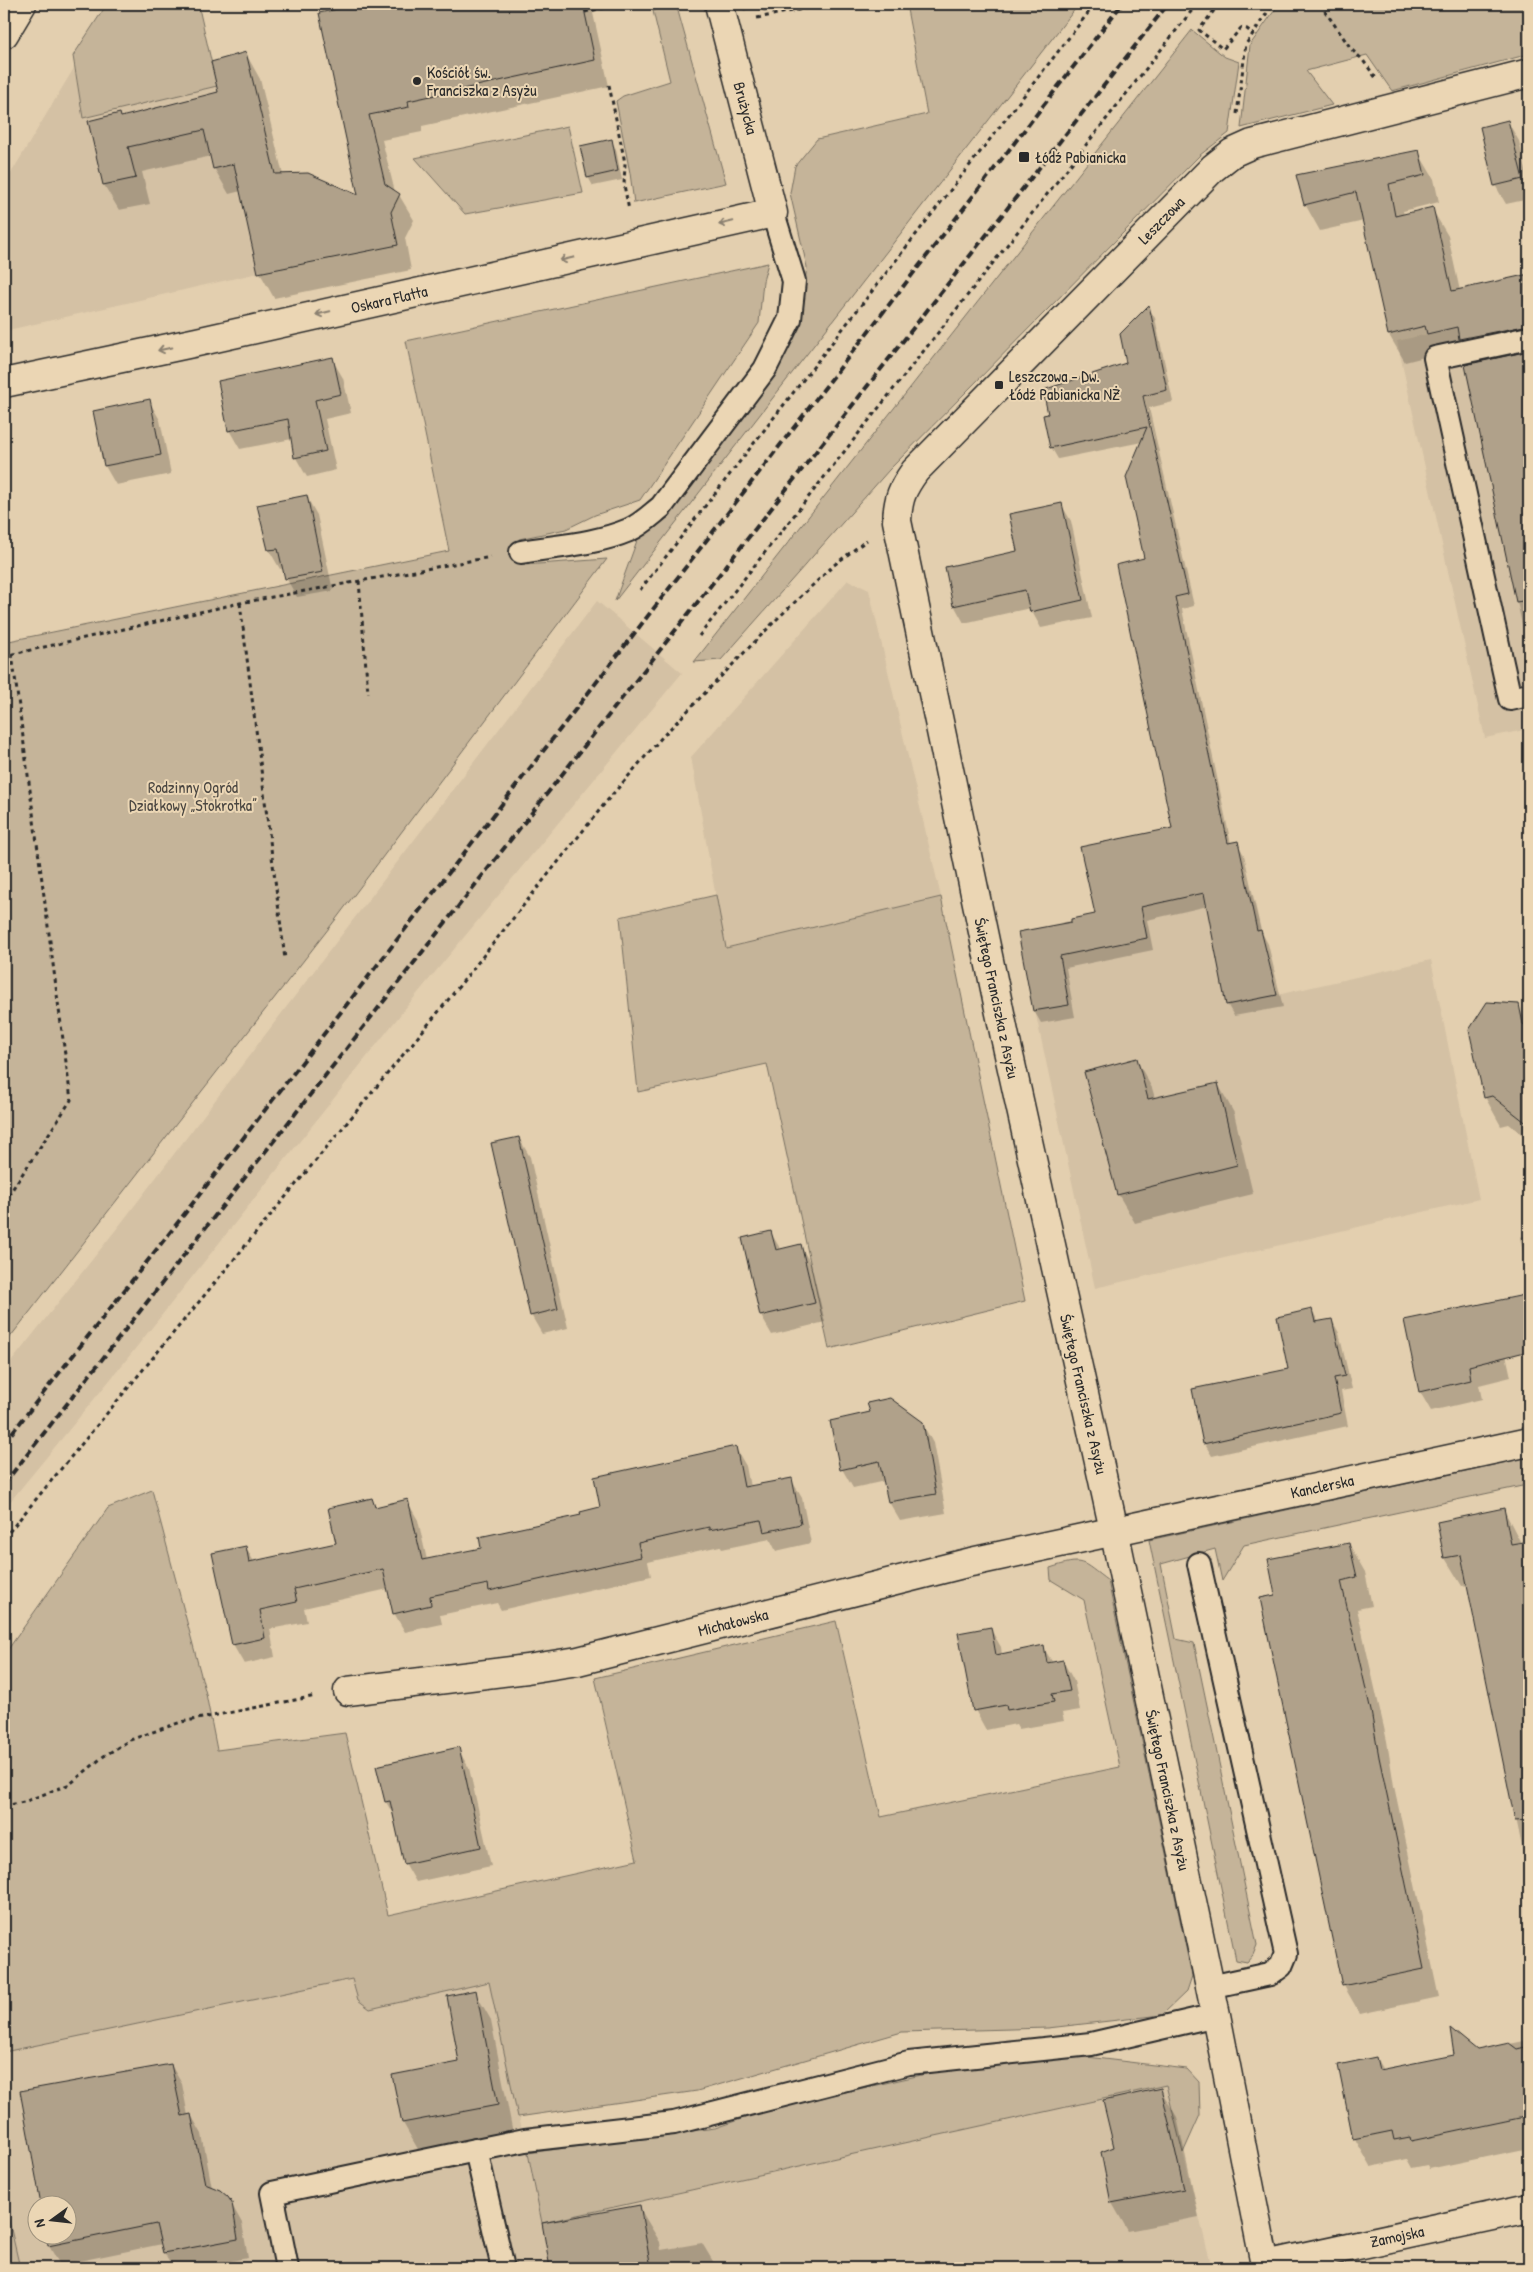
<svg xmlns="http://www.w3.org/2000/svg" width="1533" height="2272" font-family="'Patrick Hand',sans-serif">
  <rect width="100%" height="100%" fill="#e3cfaf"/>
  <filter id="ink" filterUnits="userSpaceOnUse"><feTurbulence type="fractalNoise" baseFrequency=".02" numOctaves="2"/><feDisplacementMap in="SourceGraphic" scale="10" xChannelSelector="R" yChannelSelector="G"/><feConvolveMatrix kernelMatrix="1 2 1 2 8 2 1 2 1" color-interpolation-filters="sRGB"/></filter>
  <g filter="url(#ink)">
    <g fill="#d4c1a4" fill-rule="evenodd">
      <path d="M 74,68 L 84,118 L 217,86 L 258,273 L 4,331 L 4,185 Z"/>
      <path d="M 1529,311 L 1529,729 L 1485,738 L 1397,341 Z"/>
      <path d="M 848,580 L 869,590 L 941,897 L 725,948 L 691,757 Z"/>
      <path d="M 597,601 L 682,673 L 408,1005 L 123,1364 L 4,1509 L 4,1371 L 122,1222 Z"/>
      <path d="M 1249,883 L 1277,995 L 1431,960 L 1479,1199 L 1095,1288 L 1018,932 Z"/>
      <path d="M 352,1979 L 358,2000 L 370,2009 L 489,1982 L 543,2223 L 1166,2085 L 1212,2268 L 20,2268 L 4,2199 L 4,2052 ZM 38,2204 L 68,2204 L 68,2234 L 38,2234 Z"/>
    </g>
    <g fill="#c5b499" stroke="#787062">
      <path d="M 107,4 L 198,4 L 217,86 L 83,118 L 73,56 Z"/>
      <path d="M 673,4 L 676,4 L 726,183 L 634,203 L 630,173 L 616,101 L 623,96 L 670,81 L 653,11 Z"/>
      <path d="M 737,4 L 800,4 L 764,11 L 757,7 L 744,10 Z"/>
      <path d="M 906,4 L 1079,4 L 615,601 L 639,535 L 799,322 L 807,267 L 790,193 L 795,166 L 817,139 L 927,114 Z"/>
      <path d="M 1279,4 L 1529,4 L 1529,54 L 1392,91 L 1367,55 L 1306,71 L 1332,105 L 1241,128 L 1250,45 Z"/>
      <path d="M 1192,30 L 1225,57 L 1239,62 L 1229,133 L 1200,155 L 889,470 L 721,660 L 694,662 Z"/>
      <path d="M 568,126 L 583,193 L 465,214 L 415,158 Z"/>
      <path d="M 768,263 L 763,281 L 759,323 L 640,500 L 595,515 L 566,529 L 519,539 L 524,565 L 607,559 L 336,919 L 4,1345 L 4,642 L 449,551 L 406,341 Z"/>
      <path d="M 716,895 L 726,948 L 941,897 L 1025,1301 L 829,1349 L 767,1064 L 638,1092 L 620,917 Z"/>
      <path d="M 1529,1457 L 1529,1491 L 1522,1486 L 1244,1545 L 1222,1581 L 1215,1549 L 1161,1564 L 1176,1639 L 1194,1643 L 1257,1945 L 1253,1955 L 1247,1962 L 1236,1960 L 1149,1540 Z"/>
      <path d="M 152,1490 L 206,1694 L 217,1750 L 345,1733 L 388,1915 L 637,1860 L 595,1678 L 836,1621 L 881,1817 L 1120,1767 L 1084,1600 L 1051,1580 L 1050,1568 C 1084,1557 1081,1561 1108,1581 L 1192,1976 L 1187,1991 L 1162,2015 L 1048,2028 L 902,2032 L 697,2091 L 518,2117 L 489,1982 L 370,2009 L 358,2000 L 352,1979 L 4,2052 L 4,1655 L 108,1508 Z"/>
      <path d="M 1062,2054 L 1187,2069 L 1199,2082 L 1200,2115 L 1183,2153 L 1166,2085 L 542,2223 L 528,2153 L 715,2128 L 773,2108 L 971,2064 Z"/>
      <path d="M 4,2199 L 20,2268 L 4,2268 Z"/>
    </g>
    <g fill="#0003" fill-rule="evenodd">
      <path d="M 366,4 L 591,4 L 609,86 L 422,126 L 422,132 L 382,140 L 395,192 L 399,195 L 414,220 L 405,238 L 411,270 L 274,298 L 260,273 L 241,191 L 229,194 L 214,168 L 211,156 L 142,172 L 150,204 L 119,210 L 104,185 L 89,121 L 121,118 L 219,93 L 246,54 L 260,79 L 283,175 L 360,198 L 321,14 Z"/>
      <path d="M 1508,122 L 1519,141 L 1529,183 L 1529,199 L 1506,204 L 1495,185 Z"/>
      <path d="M 611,140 L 616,149 L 622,180 L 593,186 L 588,177 Z"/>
      <path d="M 1418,152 L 1434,179 L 1439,202 L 1403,211 L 1404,215 L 1432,209 L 1448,236 L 1460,291 L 1529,275 L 1529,657 L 1466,366 L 1475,364 L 1470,354 L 1440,353 L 1405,362 L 1389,335 L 1364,221 L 1320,231 L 1305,204 Z"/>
      <path d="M 1148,307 L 1155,318 L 1173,402 L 1149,408 L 1194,606 L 1182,609 L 1231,844 L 1237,843 L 1244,855 L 1261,931 L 1268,944 L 1283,1007 L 1234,1016 L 1227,1004 L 1208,906 L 1147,920 L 1153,950 L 1066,968 L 1075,1017 L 1041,1023 L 1034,1011 L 1020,933 L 1073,923 L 1097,915 L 1174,829 L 1146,559 L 1142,442 L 1058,459 L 1051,447 L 1050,415 L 1127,364 ZM 1142,389 L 1154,439 L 1150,436 L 1140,390 Z"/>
      <path d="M 332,359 L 343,378 L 351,413 L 325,419 L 336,470 L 307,477 L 296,458 L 292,439 L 240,449 L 229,430 Z"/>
      <path d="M 149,401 L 160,420 L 171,474 L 116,485 L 105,466 L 94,412 Z"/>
      <path d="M 306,496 L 317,515 L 333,591 L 297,597 L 286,578 L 284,568 L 280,569 L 269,550 Z"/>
      <path d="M 1061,504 L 1071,521 L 1092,618 L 1041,628 L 1030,608 L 964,623 L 954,605 L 1018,552 Z"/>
      <path d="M 1518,1006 L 1529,1025 L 1529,1140 L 1509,1124 L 1501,1126 L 1485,1097 Z"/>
      <path d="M 1136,1059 L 1152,1088 L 1155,1098 L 1218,1084 L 1234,1113 L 1253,1194 L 1135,1223 L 1118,1194 Z"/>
      <path d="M 519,1138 L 530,1157 L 568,1328 L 542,1334 L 531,1315 Z"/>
      <path d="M 771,1233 L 781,1250 L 800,1245 L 811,1264 L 825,1322 L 772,1335 L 761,1316 Z"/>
      <path d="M 1529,1235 L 1529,1284 L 1520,1237 Z"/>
      <path d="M 1312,1310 L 1319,1323 L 1332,1320 L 1339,1333 L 1352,1389 L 1341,1391 L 1348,1426 L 1212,1456 L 1204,1443 L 1290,1370 Z"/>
      <path d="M 1499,1323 L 1511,1377 L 1479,1385 L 1482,1399 L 1431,1411 L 1420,1392 Z"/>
      <path d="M 922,1423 L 933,1443 L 946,1513 L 900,1521 L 889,1502 L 885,1481 L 853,1488 L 842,1469 Z"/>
      <path d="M 735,1447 L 746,1466 L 750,1487 L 791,1479 L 802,1498 L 811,1543 L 776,1551 L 770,1539 L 722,1549 L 720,1546 L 648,1562 L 651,1576 L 501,1610 L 497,1603 L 440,1615 L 442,1624 L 405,1632 L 394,1613 L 388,1589 L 304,1608 L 307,1622 L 270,1629 L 275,1657 L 244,1664 L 233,1645 L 246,1547 L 254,1562 L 338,1544 L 372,1499 L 376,1508 L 407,1501 L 418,1520 L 427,1560 L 482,1549 L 582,1516 Z"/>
      <path d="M 1504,1510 L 1521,1543 L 1527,1542 L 1529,1545 L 1529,1881 L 1468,1585 L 1462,1586 L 1445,1558 L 1438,1523 Z"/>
      <path d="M 1349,1544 L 1365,1572 L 1372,1606 L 1357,1609 L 1387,1741 L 1394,1786 L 1439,1997 L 1360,2014 L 1344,1986 L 1261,1599 L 1277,1596 Z"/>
      <path d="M 990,1628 L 1001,1647 L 1002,1655 L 1043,1647 L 1053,1663 L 1063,1661 L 1074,1681 L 1080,1710 L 1062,1713 L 1064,1721 L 1019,1729 L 1016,1724 L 986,1730 L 975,1710 Z"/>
      <path d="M 458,1749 L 469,1768 L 491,1866 L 416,1882 L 405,1863 L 394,1816 L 386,1802 Z"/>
      <path d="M 475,1992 L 491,2020 L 513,2133 L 419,2151 L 403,2123 L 461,2063 Z"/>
      <path d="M 1529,2040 L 1529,2148 L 1429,2169 L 1427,2165 L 1412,2168 L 1407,2159 L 1371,2167 L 1355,2139 L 1340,2066 L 1376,2058 L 1383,2070 Z"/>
      <path d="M 171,2065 L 182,2084 L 188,2116 L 191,2115 L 202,2134 L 212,2188 L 228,2198 L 242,2223 L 248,2258 L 191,2268 L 173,2268 L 164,2252 L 162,2244 L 60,2265 L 49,2246 L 47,2234 L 68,2234 L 68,2204 L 42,2204 L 22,2092 Z"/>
      <path d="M 1160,2089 L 1177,2117 L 1199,2217 L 1128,2231 L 1112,2203 L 1115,2148 Z"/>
      <path d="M 639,2207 L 660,2242 L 661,2250 L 702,2243 L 717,2268 L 552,2268 L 544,2224 Z"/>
    </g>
    <g fill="#b0a18a" stroke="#2b2b2b">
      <path d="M 361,4 L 583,4 L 595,60 L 408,101 L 409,107 L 369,115 L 385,184 L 400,194 L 391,212 L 398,245 L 258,273 L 234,164 L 213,169 L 204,130 L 128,147 L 136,178 L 103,185 L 88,121 L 120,113 L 121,117 L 218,92 L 211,62 L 246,52 L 275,174 L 308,173 L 358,195 L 319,13 Z"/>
      <path d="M 1508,120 L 1523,179 L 1494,186 L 1480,127 Z"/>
      <path d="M 612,139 L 618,171 L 587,178 L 580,146 Z"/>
      <path d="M 1419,150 L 1425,175 L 1389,184 L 1395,216 L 1433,207 L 1452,291 L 1529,274 L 1529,325 L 1459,339 L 1457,327 L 1427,334 L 1425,326 L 1388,335 L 1356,192 L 1304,205 L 1296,175 Z"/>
      <path d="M 1149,305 L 1167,390 L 1143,396 L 1188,594 L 1175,597 L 1228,843 L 1238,841 L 1257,931 L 1261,930 L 1277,995 L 1226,1005 L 1204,893 L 1141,907 L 1147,938 L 1060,956 L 1069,1005 L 1033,1011 L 1018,932 L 1071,922 L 1071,919 L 1095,914 L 1080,847 L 1172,828 L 1116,565 L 1144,558 L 1126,477 L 1147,427 L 1050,448 L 1043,415 L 1048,414 L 1043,390 L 1126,363 L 1120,334 Z"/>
      <path d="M 1529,351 L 1529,600 L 1516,602 L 1465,365 Z"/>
      <path d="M 333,357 L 341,394 L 315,400 L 326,451 L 294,458 L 288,419 L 228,431 L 218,381 Z"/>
      <path d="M 150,399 L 161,455 L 104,466 L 93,411 Z"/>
      <path d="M 307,495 L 323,572 L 285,579 L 278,549 L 268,550 L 257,505 Z"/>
      <path d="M 1062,503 L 1083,600 L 1030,612 L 1025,590 L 953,606 L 945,567 L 1017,551 L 1009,514 Z"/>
      <path d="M 1487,1002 L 1519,1004 L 1523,1024 L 1529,1028 L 1529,1125 L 1492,1096 L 1484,1098 L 1469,1030 Z"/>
      <path d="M 1137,1058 L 1148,1099 L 1218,1083 L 1237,1165 L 1117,1195 L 1084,1072 Z"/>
      <path d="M 519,1137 L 558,1309 L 530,1316 L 491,1143 Z"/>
      <path d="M 771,1231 L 776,1250 L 801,1244 L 815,1303 L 760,1316 L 742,1238 Z"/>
      <path d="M 1529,1294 L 1529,1351 L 1469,1366 L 1471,1380 L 1419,1392 L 1404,1320 Z"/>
      <path d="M 1312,1309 L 1315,1322 L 1332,1319 L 1345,1376 L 1334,1378 L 1341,1413 L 1203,1444 L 1192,1389 L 1288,1369 L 1277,1317 Z"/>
      <path d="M 890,1398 L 923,1422 L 936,1494 L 888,1502 L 879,1461 L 840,1470 L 830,1421 L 870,1412 L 867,1403 Z"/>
      <path d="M 736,1446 L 744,1487 L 792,1478 L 801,1524 L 764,1532 L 761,1520 L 709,1530 L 709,1527 L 638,1543 L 641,1557 L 489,1591 L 488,1584 L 430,1596 L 431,1605 L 393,1614 L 383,1569 L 294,1589 L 297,1602 L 260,1610 L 265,1638 L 232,1645 L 212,1553 L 246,1546 L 249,1562 L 336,1543 L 328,1508 L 372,1498 L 375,1507 L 408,1499 L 422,1560 L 481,1548 L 479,1537 L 581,1515 L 580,1512 L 600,1507 L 594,1477 Z"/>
      <path d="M 1504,1508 L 1511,1544 L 1529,1541 L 1529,1820 L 1515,1821 L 1461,1555 L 1444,1558 L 1437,1522 Z"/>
      <path d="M 1349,1543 L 1357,1577 L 1341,1581 L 1371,1711 L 1379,1757 L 1424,1969 L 1342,1986 L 1260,1598 L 1275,1595 L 1268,1559 Z"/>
      <path d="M 991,1627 L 996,1655 L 1044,1645 L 1047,1663 L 1063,1660 L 1070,1691 L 1052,1694 L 1054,1702 L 1007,1710 L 1006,1705 L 973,1711 L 958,1633 Z"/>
      <path d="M 459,1747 L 481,1847 L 404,1864 L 390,1801 L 385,1802 L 376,1766 Z"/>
      <path d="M 476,1990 L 498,2105 L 402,2123 L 392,2075 L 459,2062 L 447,1996 Z"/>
      <path d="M 1450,2028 L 1477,2050 L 1509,2043 L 1517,2049 L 1529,2046 L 1529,2116 L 1411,2141 L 1410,2137 L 1394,2140 L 1392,2131 L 1353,2139 L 1338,2065 L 1376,2057 L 1379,2070 L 1454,2055 Z"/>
      <path d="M 171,2064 L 182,2116 L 191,2114 L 205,2184 L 220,2190 L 228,2197 L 232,2203 L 238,2239 L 163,2253 L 156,2224 L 48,2246 L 46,2234 L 68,2234 L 68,2204 L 41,2204 L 20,2091 Z"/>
      <path d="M 1161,2088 L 1184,2189 L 1111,2203 L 1101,2152 L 1114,2147 L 1103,2101 Z"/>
      <path d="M 640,2205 L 651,2268 L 550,2268 L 542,2223 Z"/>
    </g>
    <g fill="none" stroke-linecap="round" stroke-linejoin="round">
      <g stroke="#2b2b2b" stroke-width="26">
        <g id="lane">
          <path d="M 1529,338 L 1435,358 L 1510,699 L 1529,695"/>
          <path d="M 521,552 C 557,546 596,544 629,530 C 641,525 651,515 661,507 L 765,369 L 790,319 L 794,281 L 773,213"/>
          <path d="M 1199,1564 L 1286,1954 L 1281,1966 L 1270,1974 L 1210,1987"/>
          <path d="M 476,2150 L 525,2140 L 674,2123 L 909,2063 L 1091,2044 L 1216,2015"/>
          <path d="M 287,2268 L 272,2193 L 476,2150 L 503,2268"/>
        </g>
      </g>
      <g stroke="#2b2b2b" stroke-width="31">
        <g id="street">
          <path d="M 4,383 L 197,342 L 773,213 L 719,4"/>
          <path d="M 348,1691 L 527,1669 L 578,1661 L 971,1562 L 1529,1442"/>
          <path d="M 1265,2265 L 1216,2015 L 1114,1530 L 1005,1037 L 897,521 C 898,498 902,489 915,471 L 1213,168 L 1232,153 L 1252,144 L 1529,73"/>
        </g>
      </g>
      <g stroke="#2b2b2b" stroke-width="31">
        <path id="secondary" d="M 1265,2268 L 1265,2265 L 1529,2208"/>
      </g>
      <g stroke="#2b2b2b" stroke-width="31">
        <path id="primary" d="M 4,34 L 22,4"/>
      </g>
      <g stroke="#2b2b2b" stroke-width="3" stroke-dasharray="4 4" stroke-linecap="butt">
        <path d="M 1219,4 L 1199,30 L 1223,49 L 1241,28 L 1247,29 L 1252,33"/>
        <path d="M 1320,4 L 1352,50 L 1362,59 L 1376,78"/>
        <path d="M 585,12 L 621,4"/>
        <path d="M 757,18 L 828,4"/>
        <path d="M 609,85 L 625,163 L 624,185 L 629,210"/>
        <path d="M 1237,114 L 1246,44 L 1273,4"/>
        <path d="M 359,581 L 368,693"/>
        <path d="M 640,590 L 1095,4"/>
        <path d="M 240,603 L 285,959"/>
        <path d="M 699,636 L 1197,4"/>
        <path d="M 4,656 L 240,603 L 491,557"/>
        <path d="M 4,1202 L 71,1100 L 12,654"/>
        <path d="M 4,1538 L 440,1010 L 606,802 L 663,736 L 776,620 L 834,565 L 867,540"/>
        <path d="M 4,1806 L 24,1802 L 70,1784 L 104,1756 L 130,1740 L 181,1722 L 316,1696"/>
      </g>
      <use href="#lane" stroke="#ebd6b4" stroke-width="22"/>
      <use href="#street" stroke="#ebd6b4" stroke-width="28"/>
      <use href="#secondary" stroke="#ebd6b4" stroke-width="28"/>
      <use href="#primary" stroke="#ebd6b4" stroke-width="28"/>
      <g stroke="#2b2b2b" stroke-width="4" stroke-dasharray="8 4" stroke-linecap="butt">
        <path d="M 4,1443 L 179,1221 L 1122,4"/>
        <path d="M 4,1484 L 1168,4"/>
      </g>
    </g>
    <defs><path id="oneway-shaft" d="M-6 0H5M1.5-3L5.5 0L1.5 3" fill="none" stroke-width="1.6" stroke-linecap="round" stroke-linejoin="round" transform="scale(1.25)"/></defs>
    <g stroke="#8b8070">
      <use href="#oneway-shaft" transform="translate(726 223) rotate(167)"/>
      <use href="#oneway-shaft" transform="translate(567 259) rotate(167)"/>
      <use href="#oneway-shaft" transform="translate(323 313) rotate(167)"/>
      <use href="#oneway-shaft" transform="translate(165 349) rotate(168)"/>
    </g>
  </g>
  <g fill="#2b2b2b" stroke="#ebd6b4" stroke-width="2">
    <circle cx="417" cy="81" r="5"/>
    <rect x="1018" y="151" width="12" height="12" rx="2.5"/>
    <rect x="994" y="380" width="10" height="10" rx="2.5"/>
  </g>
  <g text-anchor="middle" stroke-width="4" stroke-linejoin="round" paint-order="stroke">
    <g font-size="16" fill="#2b2b2b" stroke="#ebd6b4" text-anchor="start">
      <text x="427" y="78">Kościół św.<tspan x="427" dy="18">Franciszka z Asyżu</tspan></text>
      <text x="1035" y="163">Łódź Pabianicka</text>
      <text x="1009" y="382">Leszczowa - Dw.<tspan x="1009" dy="18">Łódź Pabianicka NŻ</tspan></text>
    </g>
    <g font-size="16" fill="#2b2b2b" stroke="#ebd6b4">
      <text transform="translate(746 108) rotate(75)" y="6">Brużycka</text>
      <text transform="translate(1161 220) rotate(-46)" y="6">Leszczowa</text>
      <text transform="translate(389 299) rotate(-13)" y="6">Oskara Flatta</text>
      <text transform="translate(997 998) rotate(78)" y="6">Świętego Franciszka z Asyżu</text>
      <text transform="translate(1084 1394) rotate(77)" y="6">Świętego Franciszka z Asyżu</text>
      <text transform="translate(1322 1486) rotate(-12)" y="6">Kanclerska</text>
      <text transform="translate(733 1622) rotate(-14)" y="6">Michałowska</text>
      <text transform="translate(1168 1790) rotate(78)" y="6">Świętego Franciszka z Asyżu</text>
      <text transform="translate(1397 2236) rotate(-12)" y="6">Zamojska</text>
    </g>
    <g font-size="16" fill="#4a4641" stroke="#ebd6b4">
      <text x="193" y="793">Rodzinny Ogród<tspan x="193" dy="18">Działkowy „Stokrotka”</tspan></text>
    </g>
  </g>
  <rect width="1533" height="2272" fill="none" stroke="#ebd6b4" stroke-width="20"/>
  <rect x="10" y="10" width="1513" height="2252" fill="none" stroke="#2b2b2b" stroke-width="2" filter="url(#ink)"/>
  <g transform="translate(52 2220) rotate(255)"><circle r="24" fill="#ebd6b4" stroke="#9e927d"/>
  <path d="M0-4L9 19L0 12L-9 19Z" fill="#2b2b2b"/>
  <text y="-8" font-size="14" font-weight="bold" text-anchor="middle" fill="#2b2b2b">N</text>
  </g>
</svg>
